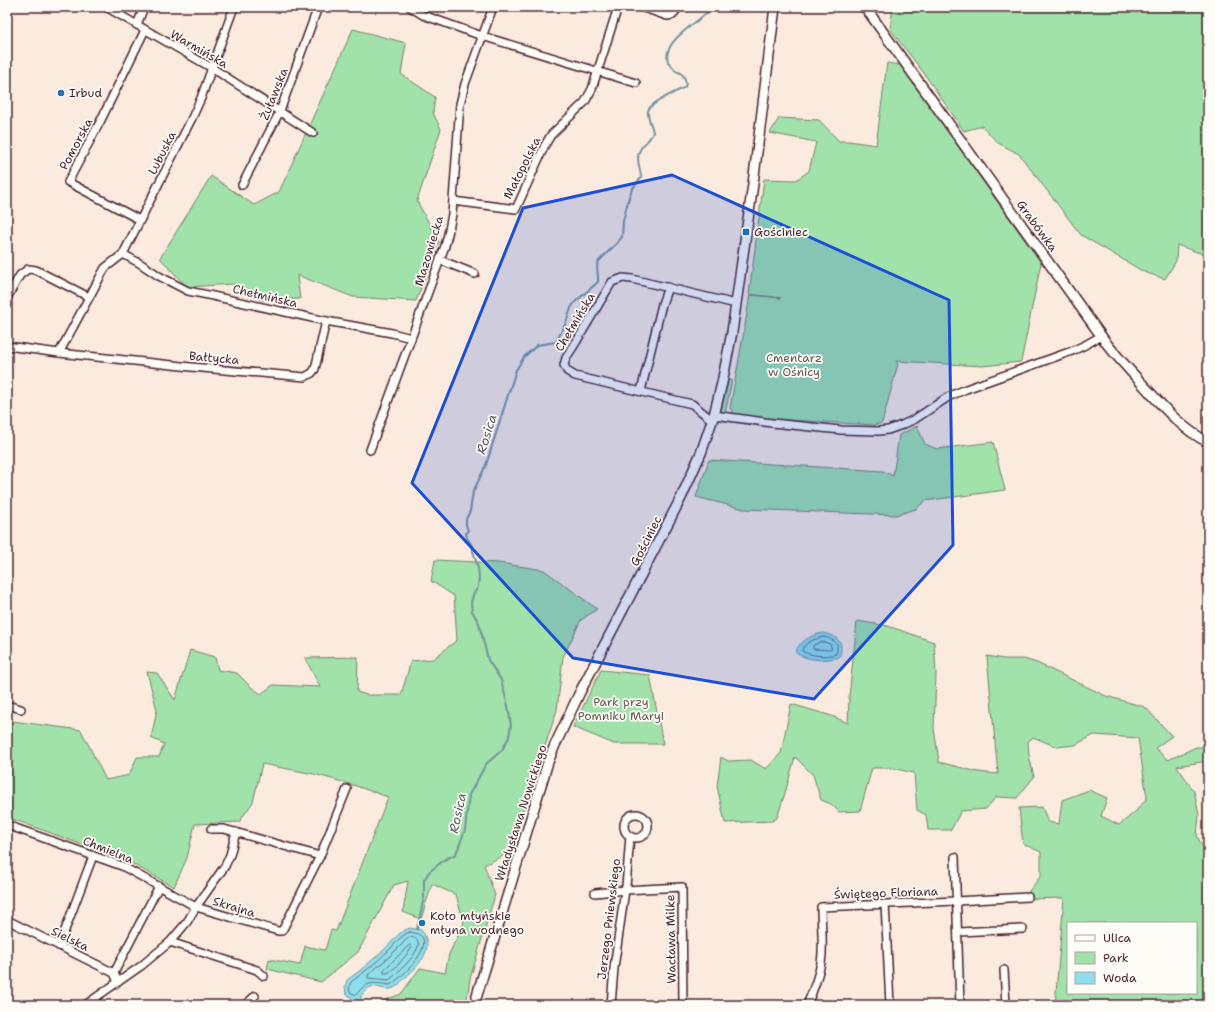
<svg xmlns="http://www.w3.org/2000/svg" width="1215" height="1012" font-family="'Shantell Sans',sans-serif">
  <rect width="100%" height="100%" fill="#fbebdf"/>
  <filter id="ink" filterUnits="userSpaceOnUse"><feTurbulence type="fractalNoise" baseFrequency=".025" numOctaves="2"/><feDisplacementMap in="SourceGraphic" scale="8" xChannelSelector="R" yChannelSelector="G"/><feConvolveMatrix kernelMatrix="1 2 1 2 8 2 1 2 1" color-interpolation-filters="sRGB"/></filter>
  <g filter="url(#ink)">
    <g fill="#a1e1aa" stroke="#76806a" fill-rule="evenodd">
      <path d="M 893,7 L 1208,7 L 1208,256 L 1177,245 L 1176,261 L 1165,279 L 1144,272 L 1081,235 L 1019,154 L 998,143 L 982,126 L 964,131 L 923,72 L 890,29 Z"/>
      <path d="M 353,29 L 406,43 L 401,74 L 435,97 L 433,113 L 441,129 L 417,201 L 439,242 L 416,301 L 353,297 L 297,275 L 300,299 L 261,300 L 233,284 L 187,287 L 160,258 L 211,176 L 254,205 L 279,192 Z"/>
      <path d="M 887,63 L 900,65 L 1041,263 L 1021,362 L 982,366 L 896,361 L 898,364 L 882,423 L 875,425 L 789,420 L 736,415 L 730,408 L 744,331 L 750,295 L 781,298 L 749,294 L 764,179 L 796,180 L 809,171 L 816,142 L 770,133 L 779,118 L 819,120 L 839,141 L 849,141 L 876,145 Z"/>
      <path d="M 727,380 L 732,380 L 725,414 L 721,413 L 720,409 Z"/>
      <path d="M 917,426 L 925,444 L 937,449 L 993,442 L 1005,490 L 925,501 L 916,509 L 896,515 L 744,509 L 696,497 L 709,460 L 883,471 L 893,476 L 899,435 Z"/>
      <path d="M 435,560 L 499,563 L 544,570 L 597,609 L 581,620 L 563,657 L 557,710 L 509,853 L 484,865 L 495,895 L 470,979 L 466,1005 L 373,1005 L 401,994 L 420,968 L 445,973 L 449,954 L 464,923 L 456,895 L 432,884 L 421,919 L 403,912 L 408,881 L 394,885 L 358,952 L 321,982 L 267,969 L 269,959 L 300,965 L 305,946 L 325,950 L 331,930 L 336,931 L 388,797 L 353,785 L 314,774 L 262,764 L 253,802 L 239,822 L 195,824 L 187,858 L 174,887 L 129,862 L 7,817 L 7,734 L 12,721 L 81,730 L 106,780 L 129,775 L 137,757 L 159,757 L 164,744 L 151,738 L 157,710 L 147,672 L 157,673 L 175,700 L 190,650 L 215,657 L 218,670 L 237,673 L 251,687 L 261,694 L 273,685 L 320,687 L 305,658 L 358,657 L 357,692 L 367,695 L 401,695 L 411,661 L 433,659 L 457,640 L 454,596 L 431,581 Z"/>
      <path d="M 857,621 L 888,626 L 934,642 L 936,674 L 934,728 L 939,762 L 978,772 L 998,774 L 987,656 L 1004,659 L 1024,659 L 1037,663 L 1106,696 L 1145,707 L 1172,736 L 1155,748 L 1168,760 L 1196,747 L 1208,747 L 1208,761 L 1177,766 L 1194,791 L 1199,815 L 1197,836 L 1208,857 L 1208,1005 L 1055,1005 L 1064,898 L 1029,899 L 1029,891 L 1041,876 L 1041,852 L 1023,844 L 1019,808 L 1042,807 L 1048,822 L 1059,824 L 1062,800 L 1089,790 L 1107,798 L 1101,816 L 1119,825 L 1135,812 L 1147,798 L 1138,738 L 1094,735 L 1075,745 L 1057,747 L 1033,737 L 1028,742 L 1029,755 L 1034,777 L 1017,798 L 996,797 L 986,809 L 961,811 L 951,830 L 928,830 L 926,815 L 917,810 L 914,773 L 892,768 L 872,768 L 860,811 L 839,812 L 831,804 L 821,800 L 813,775 L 795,757 L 785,793 L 777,818 L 772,821 L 725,823 L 717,786 L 721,757 L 728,761 L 751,760 L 766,769 L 781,753 L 791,704 L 832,716 L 848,723 L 849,697 ZM 1068,923 L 1196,923 L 1196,993 L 1068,993 Z"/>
      <path d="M 601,670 L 650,675 L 663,744 L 614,744 L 573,727 Z"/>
    </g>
    <g fill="#8edeea" stroke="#73929e">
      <path d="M 824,633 C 838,637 845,642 839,657 C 826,661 808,661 796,653 L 796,650 C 802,640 813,634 824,633 Z"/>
      <path d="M 410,928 L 421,930 C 437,949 417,967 403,980 C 400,983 396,988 391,989 C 384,991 373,983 367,989 C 366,990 366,991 365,992 C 360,997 361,995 361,1002 L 357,1005 L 346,1005 L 352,1000 L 351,997 L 346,994 L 345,987 L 347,980 L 358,972 L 384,950 L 400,933 L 407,929 Z"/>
    </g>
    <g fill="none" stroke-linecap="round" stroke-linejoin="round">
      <g stroke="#656b77" stroke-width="1">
        <path d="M 824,637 C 834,640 840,642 836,654 C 825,657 811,656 802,651 C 803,643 816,638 824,637 Z"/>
        <path d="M 820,642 L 824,642 L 830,644 L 832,649 L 830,650 L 813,649 L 813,646 Z"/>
        <path d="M 410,932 C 446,936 402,978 390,985 C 373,983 367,980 356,995 L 350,992 L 349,987 L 351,982 C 363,973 376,963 387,952 C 394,946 400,935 410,932 Z"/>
        <path d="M 410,937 C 436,939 396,975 389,980 L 368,978 L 368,975 L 390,956 L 406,940 Z"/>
        <path d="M 410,945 L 412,947 L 411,949 L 398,965 L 388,973 L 384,973 L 384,970 Z"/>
      </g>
      <path stroke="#73929e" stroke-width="2" d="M 417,929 L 424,898 L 424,880 L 429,872 L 444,860 L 456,854 L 465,830 L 469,795 L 486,764 L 502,750 L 509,737 L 511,725 L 508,706 L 501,680 L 488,660 L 479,623 L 472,611 L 471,603 L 473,595 L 478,587 L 479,578 L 478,568 L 471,544 L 467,538 L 466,533 L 468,530 L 466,525 L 466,519 L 470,511 L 473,492 L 486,465 L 516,370 L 524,357 L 537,345 L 556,342 L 566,323 L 571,308 L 575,302 L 598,282 L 598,277 L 597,266 L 599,261 L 618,242 L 622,237 L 623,221 L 629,197 L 632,189 L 641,178 C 641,169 635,159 640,150 C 643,143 651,140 653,132 C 652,126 647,117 648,111 C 650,102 677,92 685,87 L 686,83 L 684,77 L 681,73 L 676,71 L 668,62 C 667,58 667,53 669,49 C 675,34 701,20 713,7"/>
      <g stroke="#4a1f2b" stroke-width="10">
        <g id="minor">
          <path d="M 106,7 L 212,68 L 313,133"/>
          <path d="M 410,7 L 423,15 L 482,36 L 636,83"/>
          <path d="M 641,7 L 667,16 L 673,15 L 678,7"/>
          <path d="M 137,25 L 144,7"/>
          <path d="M 242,185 L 280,111 L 318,7"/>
          <path d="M 453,201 L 516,209 L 545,145 L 551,135 L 585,102 L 592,89 L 618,7"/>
          <path d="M 140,220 L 68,182 L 100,122 L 145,30"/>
          <path d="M 123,254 L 141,264 L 159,276 L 188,291 L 208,295 L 326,321 L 392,333 L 411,338"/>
          <path d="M 440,260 L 475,274"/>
          <path d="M 7,298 L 20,275 L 28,269 L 36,270 L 89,297"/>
          <path d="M 7,346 L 59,353 L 191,367 L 305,377 L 312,373 L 315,369 L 326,321"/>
          <path d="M 59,353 L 105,268 L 123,254 L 192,118 L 201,98 L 234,7"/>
          <path d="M 641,391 L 662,304 L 668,287"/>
          <path d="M 714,415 L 772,423 L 841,430 L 879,431 L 888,430 L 902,425 L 915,419 L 948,397 L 966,389 L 1072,351 L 1085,345 L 1101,336"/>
          <path d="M 712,420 L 692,404 L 575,376 L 567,371 L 564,365 L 566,358 L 575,344 L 612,282 L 623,278 L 632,279 L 736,304"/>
          <path d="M 370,450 L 445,246 L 449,230 L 452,214 L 460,104 L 465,84 L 493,7"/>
          <path d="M 7,705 L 21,709"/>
          <circle cx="636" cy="826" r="12"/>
          <path d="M 7,825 L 122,866 L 196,907 L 225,866 L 230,855 L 236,832"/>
          <path d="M 211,829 L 224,829 L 320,856"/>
          <path d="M 955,857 L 960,1005"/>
          <path d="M 595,893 L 625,890 L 682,887 L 683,1005"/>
          <path d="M 885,904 L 890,1005"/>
          <path d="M 7,920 L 114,973 L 118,982"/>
          <path d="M 958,932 L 1023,929"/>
          <path d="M 170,942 L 257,970 L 264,976"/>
          <path d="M 59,946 L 93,856"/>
          <path d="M 1004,970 L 1006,1005"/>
          <path d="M 114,973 L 159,886"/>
          <path d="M 85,1005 L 141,966 L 170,942 L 187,922 L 196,907 L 278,931 L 282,931 L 320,856 L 347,789"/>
          <path d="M 245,1005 L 255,996"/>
          <path d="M 611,1005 L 614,968 L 625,890 L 626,887 L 630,836"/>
          <path d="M 807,1005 C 813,991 818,978 821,963 C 824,945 821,925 821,907 L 956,901 L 1028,897"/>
        </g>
      </g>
      <g stroke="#4a1f2b" stroke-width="12">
        <g id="tertiary">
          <path d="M 865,7 L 1107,344 C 1120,360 1133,374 1146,388 C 1164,408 1183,430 1208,442"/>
          <path d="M 474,1005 L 548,762 L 555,745 L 580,692 L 681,498 L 701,453 L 714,415 L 722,383 L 732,332 L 753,184 L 775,7"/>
        </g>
      </g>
      <use href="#minor" stroke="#fdfcf7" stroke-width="7"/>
      <use href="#tertiary" stroke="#fdfcf7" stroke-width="9"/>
    </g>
  </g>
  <path fill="#1d4ed8" fill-opacity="0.2" stroke="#1d4ed8" stroke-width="3" stroke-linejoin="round" d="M 672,175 L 949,300 L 953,545 L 814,699 L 573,658 L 412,483 L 523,208 Z"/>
  <g fill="#1f6fb2" stroke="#fdfcf7" stroke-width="1.5">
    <circle cx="61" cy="93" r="4"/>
    <rect x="742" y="228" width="8" height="8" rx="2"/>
    <circle cx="422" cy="923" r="4"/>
  </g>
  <g text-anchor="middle" stroke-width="3.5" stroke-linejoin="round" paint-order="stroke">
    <g font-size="12" fill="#4a1f2b" stroke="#fdfcf7">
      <text transform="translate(199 49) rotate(30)" y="4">Warmińska</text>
      <text transform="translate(274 94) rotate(-68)" y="4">Żuławska</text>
      <text transform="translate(76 144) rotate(-62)" y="4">Pomorska</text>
      <text transform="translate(162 153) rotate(-63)" y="4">Lubuska</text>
      <text transform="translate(522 168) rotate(-63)" y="4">Małopolska</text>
      <text transform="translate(1037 226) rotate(54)" y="4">Grabówka</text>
      <text transform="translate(429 251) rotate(-73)" y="4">Mazowiecka</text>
      <text transform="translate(265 296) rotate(13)" y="4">Chełmińska</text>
      <text transform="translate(575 322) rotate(-59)" y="4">Chełmińska</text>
      <text transform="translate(214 358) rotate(5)" y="4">Bałtycka</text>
      <text transform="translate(646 541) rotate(-63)" y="4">Gościniec</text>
      <text transform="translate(521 813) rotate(-72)" y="4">Władysława Nowickiego</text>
      <text transform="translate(108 850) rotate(22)" y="4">Chmielna</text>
      <text transform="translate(886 893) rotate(-2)" y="4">Świętego Floriana</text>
      <text transform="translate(234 907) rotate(17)" y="4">Skrajna</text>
      <text transform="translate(609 919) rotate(-83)" y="4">Jerzego Pniewskiego</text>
      <text transform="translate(70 939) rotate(26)" y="4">Sielska</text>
      <text transform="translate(671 939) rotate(-91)" y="4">Wacława Milke</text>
    </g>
    <g font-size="12" fill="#4a1f2b" stroke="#fdfcf7" text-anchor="start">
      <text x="69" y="97">Irbud</text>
      <text x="754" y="236">Gościniec</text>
      <text x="430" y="920">Koło młyńskie<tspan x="430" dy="14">młyna wodnego</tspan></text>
    </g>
    <g font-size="12" fill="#645951" stroke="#fdfcf7">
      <text x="794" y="362">Cmentarz<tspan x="794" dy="14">w Ośnicy</tspan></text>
      <text x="621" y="706">Park przy<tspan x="621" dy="14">Pomniku Maryi</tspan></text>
    </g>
    <g font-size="13" font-style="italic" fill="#5e5864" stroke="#fdfcf7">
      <text transform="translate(486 434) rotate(-73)" y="5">Rosica</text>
      <text transform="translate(457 813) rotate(-78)" y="5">Rosica</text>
    </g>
  </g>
  <rect width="1215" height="1012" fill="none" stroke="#fdfcf7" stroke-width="24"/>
  <rect x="12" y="12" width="1191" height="988" fill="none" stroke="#4a1f2b" stroke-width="1.5" filter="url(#ink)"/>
  <rect x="1067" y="922" width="130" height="72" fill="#fdfcf7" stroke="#b5a4a5"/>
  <rect x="1075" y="935" width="20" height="6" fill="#fdfcf7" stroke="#b5a4a5"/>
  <text x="1103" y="942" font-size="12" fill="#4a1f2b">Ulica</text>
  <rect x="1075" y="952" width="20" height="12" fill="#a1e1aa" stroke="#b5a4a5"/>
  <text x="1103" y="962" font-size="12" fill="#4a1f2b">Park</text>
  <rect x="1075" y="972" width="20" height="12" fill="#8edeea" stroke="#b5a4a5"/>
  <text x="1103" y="982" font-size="12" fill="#4a1f2b">Woda</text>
</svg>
